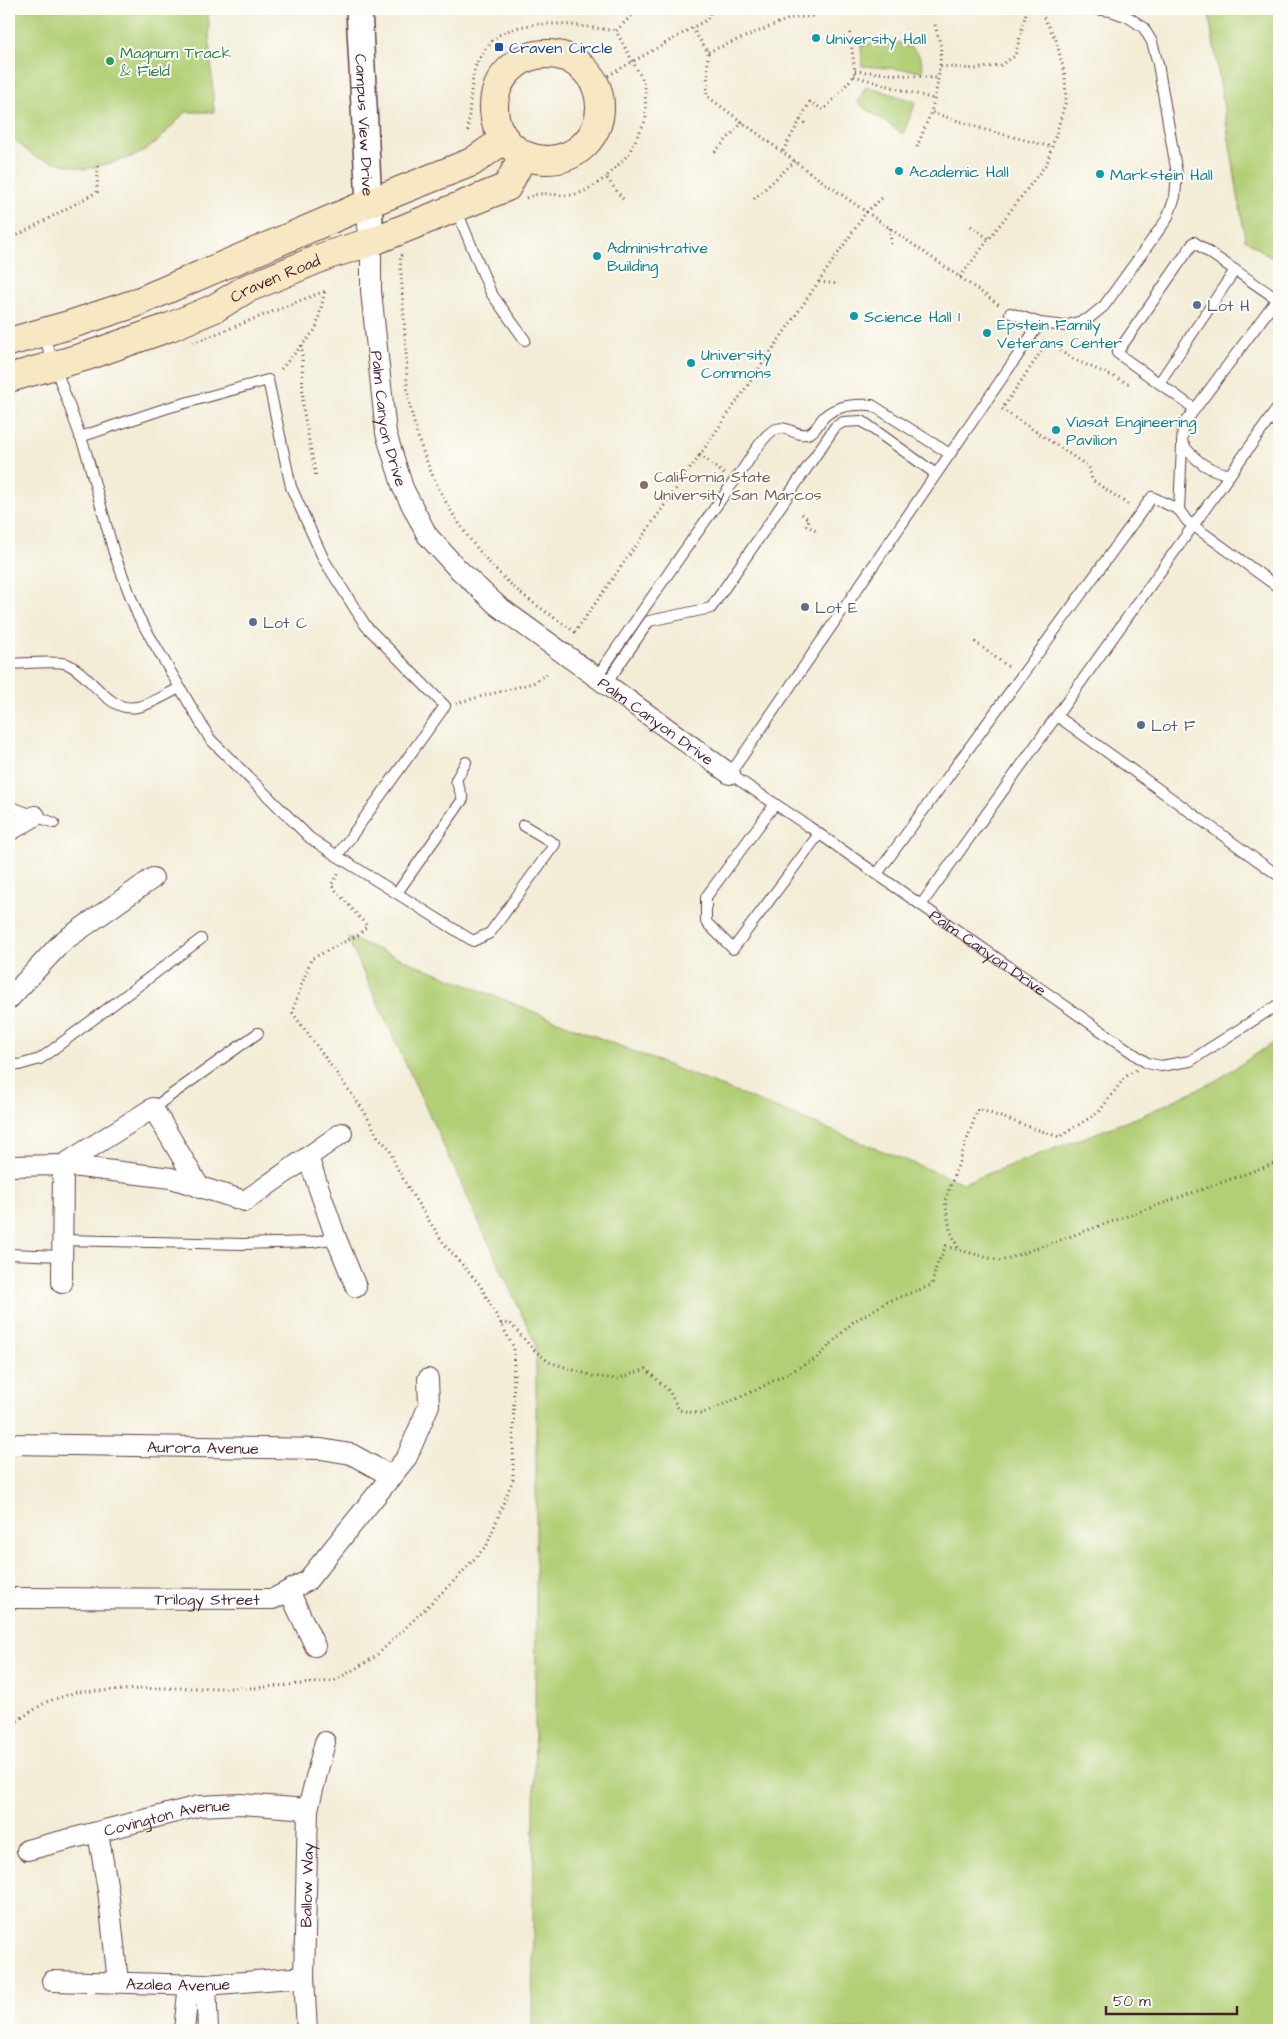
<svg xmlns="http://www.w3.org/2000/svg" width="1288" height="2039" font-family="'Architects Daughter',sans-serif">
  <rect width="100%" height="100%" fill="#fdfcf7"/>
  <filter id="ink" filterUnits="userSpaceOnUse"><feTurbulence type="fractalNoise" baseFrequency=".02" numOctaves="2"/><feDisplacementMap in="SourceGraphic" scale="10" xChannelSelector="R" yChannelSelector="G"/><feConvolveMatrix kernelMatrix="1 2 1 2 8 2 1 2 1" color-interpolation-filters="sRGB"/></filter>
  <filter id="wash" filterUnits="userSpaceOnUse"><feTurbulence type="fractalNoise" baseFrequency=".0096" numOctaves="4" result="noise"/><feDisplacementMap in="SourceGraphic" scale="20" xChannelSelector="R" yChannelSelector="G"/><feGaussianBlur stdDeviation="1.12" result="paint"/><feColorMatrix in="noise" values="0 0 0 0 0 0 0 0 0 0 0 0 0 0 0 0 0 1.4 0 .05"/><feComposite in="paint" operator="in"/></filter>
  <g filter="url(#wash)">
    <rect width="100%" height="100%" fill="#f3edd7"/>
    <g fill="#b2cf76" stroke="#7e7750">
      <path d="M 9,9 L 208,9 L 214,112 L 185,112 L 157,142 L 137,155 L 112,163 L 85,169 L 35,157 L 9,135 Z"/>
      <path d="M 1208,9 L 1279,9 L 1279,263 L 1245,239 Z"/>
      <path d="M 882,41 C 902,41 923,47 923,71 L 862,66 L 861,46 Z"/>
      <path d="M 866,86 L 916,102 L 903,134 L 858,103 Z"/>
      <path d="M 347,937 L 963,1183 L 1141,1116 L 1217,1080 L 1279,1039 L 1279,2030 L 532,2030 L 536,1610 L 536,1345 Z"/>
    </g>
  </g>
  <g filter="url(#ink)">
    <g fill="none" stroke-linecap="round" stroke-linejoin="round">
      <g stroke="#633e45" stroke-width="12">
        <g id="service">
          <path d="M 456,209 L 491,293 L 525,340"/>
          <path d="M 1010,313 L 1040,323 L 1065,326 L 1088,319 L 1104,306 L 1167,219 L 1175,197 L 1177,174 L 1158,64 L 1152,42 L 1143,27 L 1128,17 L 1111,11 L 1093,9"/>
          <path id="s1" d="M 1040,323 L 730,774 L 808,826 L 1147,1063 L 1161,1066 L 1190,1061 L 1279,1004"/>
          <path d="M 43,334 L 86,452 L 114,553 L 138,616 L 210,739 L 310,838 L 337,856 L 445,706 L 366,626 L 324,560 L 291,487 L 268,380 L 167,408 L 80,437"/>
          <path d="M 1159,383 L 1235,270"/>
          <path d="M 1195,409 L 1117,353 L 1194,242 L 1277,299 L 1183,425 L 1179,510 L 1187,521 L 1279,588"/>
          <path d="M 1182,443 C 1197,463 1207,469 1230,475"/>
          <path d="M 9,664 C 21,664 58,660 67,664 C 91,674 108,713 137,707 C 151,705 166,694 180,688"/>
          <path d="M 596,678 C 644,609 691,539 741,472 C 749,461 762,436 774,430 C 787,423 797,439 810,433 C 817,430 819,421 825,416 C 837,405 856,404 872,405 L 950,454"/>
          <path d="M 606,684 L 649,621 L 711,608 L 835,427 L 843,422 L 862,421 L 936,474"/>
          <path d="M 1057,716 L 1279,876"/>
          <path d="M 775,804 L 706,897 L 706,922 L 733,949 L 819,834"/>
          <path d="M 9,806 L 54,823"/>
          <path d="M 337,856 L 473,941 L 490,933 L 555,844 L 523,825"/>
          <path d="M 877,874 L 1152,497 L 1179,510"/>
          <path d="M 397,893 L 463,799 L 456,780 L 466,762"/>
          <path d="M 921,905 L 1279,406"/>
          <path d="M 9,1064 L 19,1065 L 40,1059 L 201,939"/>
          <path d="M 153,1108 L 258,1033"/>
          <path d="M 62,1240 L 243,1244 L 312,1242 L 336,1238"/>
          <path d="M 9,1254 L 62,1256"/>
        </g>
      </g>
      <g stroke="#633e45" stroke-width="22">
        <g id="minor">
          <path id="s2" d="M 371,242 L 371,291 L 386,433 L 403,488 L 427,535 L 456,567 L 498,606 L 730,774"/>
          <path d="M 9,831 L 35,816"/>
          <path d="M 9,999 L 62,942 L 153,878"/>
          <path d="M 308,1157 L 336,1238 L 356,1287"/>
          <path d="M 9,1166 L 63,1165 L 171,1178 L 245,1201 L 342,1133"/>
          <path d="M 62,1283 L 63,1165 L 153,1108 L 200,1188"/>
          <path id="s3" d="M 9,1444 L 321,1449 L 351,1454 L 391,1476"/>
          <path d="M 289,1591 L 315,1646"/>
          <path id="s4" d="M 9,1598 L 273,1599 L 307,1581 L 407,1457 L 429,1405 L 428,1379"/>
          <path d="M 98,1833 L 108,1890 L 118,1982"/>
          <path id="s5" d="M 27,1850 L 199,1806 L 241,1804 L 308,1809"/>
          <path id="s6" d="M 52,1981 L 206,1985 L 304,1977"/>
          <path d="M 206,1985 L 208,2030"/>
          <path d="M 184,2030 L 189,1984"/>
          <path id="s7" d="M 307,2030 L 304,1977 L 308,1809 L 325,1742"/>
        </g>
      </g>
      <g stroke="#633e45" stroke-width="28">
        <g id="tertiary">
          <path id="s8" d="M 359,9 L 371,242"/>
        </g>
      </g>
      <g stroke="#633e45" stroke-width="30">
        <g id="secondary">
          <circle cx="547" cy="107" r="53"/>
          <path d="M 9,342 L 69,325 L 133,304 L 369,203 L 472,162 L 505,139"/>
          <path id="s9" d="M 9,378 L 87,356 L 170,327 L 215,308 L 246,289 L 328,255 L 371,242 L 507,187 L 523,156"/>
        </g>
      </g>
      <g stroke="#633e45" stroke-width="3" stroke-dasharray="1 4" stroke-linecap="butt">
        <path d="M 1027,9 L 1015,56 L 1001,65 L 975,69 L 940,66 L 937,87 L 931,112 L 986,130 L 1052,147"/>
        <path d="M 935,25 L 941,47 L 940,66"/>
        <path d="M 692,28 L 708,52 L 707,96 L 812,174 L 1001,306"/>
        <path d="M 708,52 L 791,18 L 816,16"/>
        <path d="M 855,71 L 938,78"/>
        <path d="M 854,76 L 934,99"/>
        <path d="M 595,83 L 708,19 L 711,9"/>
        <path d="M 800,120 L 806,124"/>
        <path d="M 468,131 C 469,116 471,75 477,63 C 481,55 491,40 499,35 C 533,16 579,26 616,31"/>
        <path d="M 917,147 L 931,112"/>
        <path d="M 783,151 L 810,102 L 824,110 L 854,76 L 855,71 L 849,29"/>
        <path d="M 715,152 L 743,122"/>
        <path d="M 526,198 C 546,189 551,197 570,195 C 584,194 595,185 606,177"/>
        <path d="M 623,199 L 606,177 L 628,155 L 646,119 L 645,84 L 616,31 L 638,9"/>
        <path d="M 754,199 L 795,161"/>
        <path d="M 971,226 L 989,239"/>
        <path d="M 890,228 L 891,246"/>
        <path d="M 9,240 L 97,192 L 98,166"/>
        <path d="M 402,255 L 400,256 C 402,288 404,320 406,351 C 407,367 406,385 409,401 C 424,478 466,550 528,599 C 543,610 559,621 575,632 L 700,455"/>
        <path d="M 960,277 L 1047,163 L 1066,101 L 1065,75 L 1056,40 L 1041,12 L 1035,9"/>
        <path d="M 819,282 L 839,284"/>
        <path d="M 1043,340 L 1073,359 L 1128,383 L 1131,381"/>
        <path d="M 193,343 L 325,291"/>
        <path d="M 1047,343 L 1002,409 L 1089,467 L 1092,480 L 1129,505"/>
        <path d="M 302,345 L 303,408 L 316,477"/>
        <path d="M 281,369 L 316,329 L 325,291"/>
        <path d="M 724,474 L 700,455 L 867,211 L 882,198"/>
        <path d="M 802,514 L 809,520 L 806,525 L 816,531"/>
        <path d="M 975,642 L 1010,668"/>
        <path d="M 456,703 L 533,683 L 547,674"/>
        <path d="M 1136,1070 L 1125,1077 L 1099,1112 L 1059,1137 L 978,1109 L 945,1201 L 950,1230 L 959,1250 L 1001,1261 L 1279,1162"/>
        <path d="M 501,1324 L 510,1323 L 532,1348 L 549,1362 L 593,1376 L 617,1379 L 646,1369 L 669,1391 L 679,1410 L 701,1414 L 754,1391 L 817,1358 L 853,1322 L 887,1302 L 932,1285 L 936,1267 L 946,1246 L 959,1250"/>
        <path d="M 9,1726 L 46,1702 L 76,1692 L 162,1688 L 254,1688 L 334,1681 L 375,1657 L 457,1578 L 487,1545 L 513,1479 L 514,1348 L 480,1285 L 445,1245 L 411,1193 L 396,1166 L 389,1148 L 378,1137 L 364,1111 L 292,1012 L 311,959 L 358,935 L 367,926 L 331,885 L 339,873"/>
      </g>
      <use href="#service" stroke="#fff" stroke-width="10"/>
      <use href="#minor" stroke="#fff" stroke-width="20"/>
      <use href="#tertiary" stroke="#fff" stroke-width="25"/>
      <use href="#secondary" stroke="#f7e8c3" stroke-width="28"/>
    </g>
  </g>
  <g fill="#0f9aa8" stroke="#fdfcf7" stroke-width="2">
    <circle cx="816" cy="38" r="5"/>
    <circle cx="899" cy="171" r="5"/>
    <circle cx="1100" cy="174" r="5"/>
    <circle cx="597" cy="256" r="5"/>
    <circle cx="854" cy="316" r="5"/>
    <circle cx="987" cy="333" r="5"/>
    <circle cx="691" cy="363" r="5"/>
    <circle cx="1056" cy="430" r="5"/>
  </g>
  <rect fill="#1a4fb4" stroke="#fdfcf7" stroke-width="2" x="494" y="42" width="10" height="10" rx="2.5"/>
  <circle fill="#2e9e5b" stroke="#fdfcf7" stroke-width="2" cx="110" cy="61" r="5"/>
  <g fill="#5c6f8a" stroke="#fdfcf7" stroke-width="2">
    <circle cx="1197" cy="305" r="5"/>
    <circle cx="805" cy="607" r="5"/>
    <circle cx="253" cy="622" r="5"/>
    <circle cx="1141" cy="725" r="5"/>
  </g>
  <circle fill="#8d6e63" stroke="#fdfcf7" stroke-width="2" cx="644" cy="485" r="5"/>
  <g text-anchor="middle" stroke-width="4" stroke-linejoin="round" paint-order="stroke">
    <g font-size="16" fill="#0d838f" stroke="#fdfcf7" text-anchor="start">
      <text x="826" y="44">University Hall</text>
      <text x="909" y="177">Academic Hall</text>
      <text x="1110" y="180">Markstein Hall</text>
      <text x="607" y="253">Administrative<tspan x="607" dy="18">Building</tspan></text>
      <text x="864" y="322">Science Hall 1</text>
      <text x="997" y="330">Epstein Family<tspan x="997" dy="18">Veterans Center</tspan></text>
      <text x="701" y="360">University<tspan x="701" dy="18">Commons</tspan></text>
      <text x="1066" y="427">Viasat Engineering<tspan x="1066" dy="18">Pavilion</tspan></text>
    </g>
    <g font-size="16" fill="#164399" stroke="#fdfcf7" text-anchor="start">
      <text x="509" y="53">Craven Circle</text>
    </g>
    <g font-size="16" fill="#27864d" stroke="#fdfcf7" text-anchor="start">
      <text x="120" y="58">Magnum Track<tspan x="120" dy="18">&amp; Field</tspan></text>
    </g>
    <g font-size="16" fill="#4a1f2b" stroke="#fdfcf7">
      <text dy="6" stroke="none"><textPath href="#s8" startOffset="116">Campus View Drive</textPath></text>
      <text dy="6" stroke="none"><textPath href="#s9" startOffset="285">Craven Road</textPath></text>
      <text dy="6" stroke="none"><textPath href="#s2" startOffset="178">Palm Canyon Drive</textPath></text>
      <text dy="6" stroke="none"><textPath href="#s2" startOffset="598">Palm Canyon Drive</textPath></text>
      <text dy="6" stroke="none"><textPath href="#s1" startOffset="861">Palm Canyon Drive</textPath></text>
      <text dy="6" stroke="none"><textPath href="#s3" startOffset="194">Aurora Avenue</textPath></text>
      <text dy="6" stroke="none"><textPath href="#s4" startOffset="198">Trilogy Street</textPath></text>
      <text dy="6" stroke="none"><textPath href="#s5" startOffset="144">Covington Avenue</textPath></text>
      <text dy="6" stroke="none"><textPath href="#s7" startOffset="145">Ballow Way</textPath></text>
      <text dy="6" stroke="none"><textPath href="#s6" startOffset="126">Azalea Avenue</textPath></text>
    </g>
    <g font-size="16" fill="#4e5e75" stroke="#fdfcf7" text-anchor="start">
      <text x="1207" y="311">Lot H</text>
      <text x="815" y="613">Lot E</text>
      <text x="263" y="628">Lot C</text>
      <text x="1151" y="731">Lot F</text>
    </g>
    <g font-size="16" fill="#785e54" stroke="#fdfcf7" text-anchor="start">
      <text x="654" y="482">California State<tspan x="654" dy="18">University San Marcos</tspan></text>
    </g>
  </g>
  <rect width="1288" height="2039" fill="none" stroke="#fdfcf7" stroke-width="30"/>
  <path d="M1106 2006v8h131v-8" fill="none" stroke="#4a1f2b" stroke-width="2.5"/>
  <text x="1113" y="2006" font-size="15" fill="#4a1f2b" stroke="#fdfcf7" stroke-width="4" paint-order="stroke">50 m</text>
</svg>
